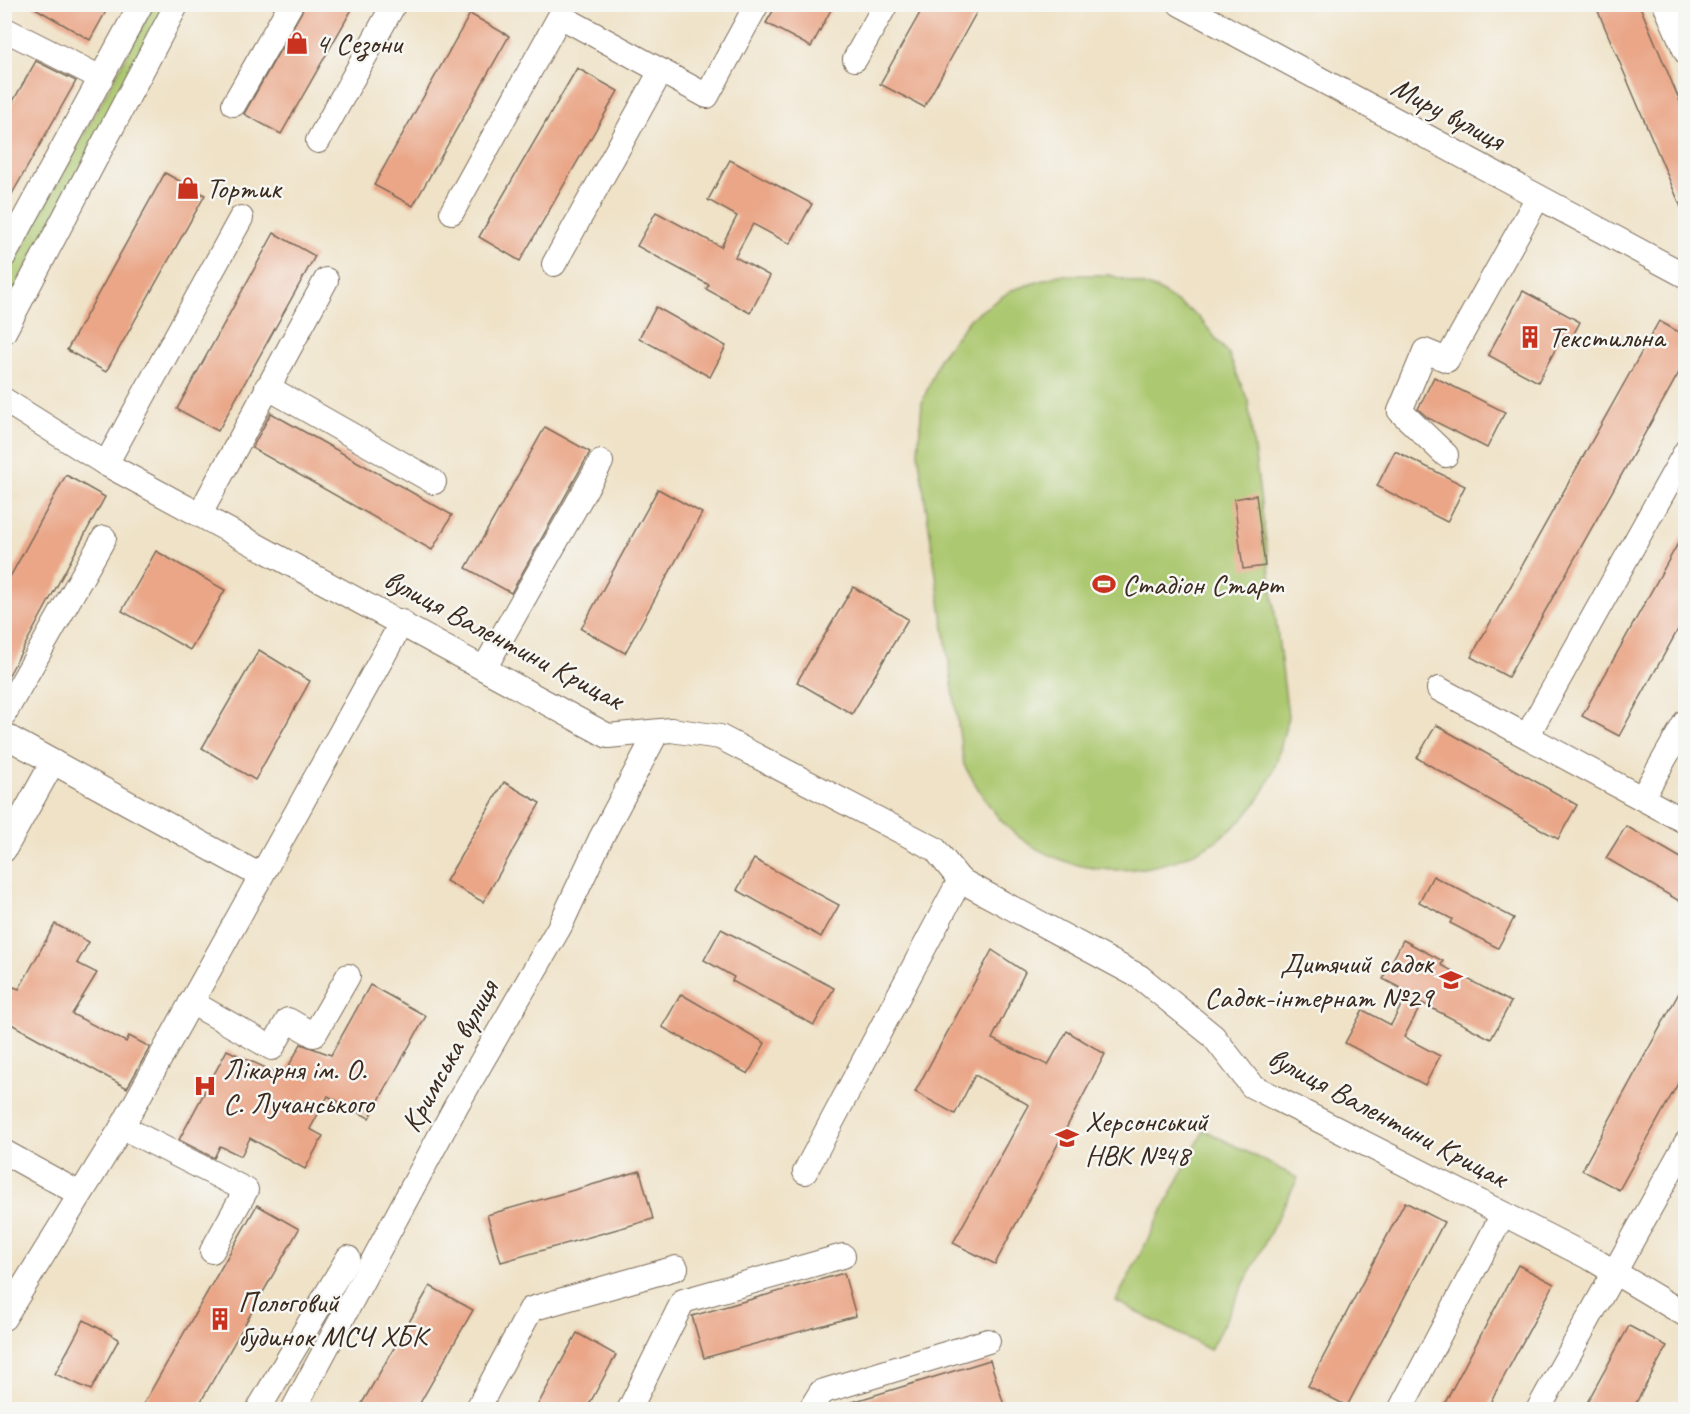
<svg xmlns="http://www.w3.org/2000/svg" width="1690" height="1414" font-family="Caveat,sans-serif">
  <rect width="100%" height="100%" fill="#f6f6f2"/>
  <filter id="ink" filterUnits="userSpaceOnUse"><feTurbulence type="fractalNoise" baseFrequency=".0167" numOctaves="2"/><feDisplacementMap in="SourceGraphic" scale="12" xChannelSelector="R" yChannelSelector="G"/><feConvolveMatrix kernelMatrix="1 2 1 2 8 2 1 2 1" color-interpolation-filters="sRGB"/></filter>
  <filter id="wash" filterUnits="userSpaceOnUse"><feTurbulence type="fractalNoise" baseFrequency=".008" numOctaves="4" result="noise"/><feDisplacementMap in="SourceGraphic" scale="24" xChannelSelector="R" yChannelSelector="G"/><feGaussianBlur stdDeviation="1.35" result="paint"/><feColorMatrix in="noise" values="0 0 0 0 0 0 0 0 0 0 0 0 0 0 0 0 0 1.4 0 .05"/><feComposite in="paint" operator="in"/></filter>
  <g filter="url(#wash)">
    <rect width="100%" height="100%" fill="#efe2c7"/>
    <g fill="#acc86f" stroke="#747946" stroke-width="1.5">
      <path d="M 154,5 L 168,5 L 5,307 L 5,280 Z"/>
      <path d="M 1059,275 L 1109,275 L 1157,289 L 1198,316 L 1229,355 L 1248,401 L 1288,716 C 1281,748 1274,781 1252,808 C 1199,874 1096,890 1026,842 C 997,823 981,794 964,765 L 918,452 L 922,403 L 940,357 L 971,318 L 1012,290 Z"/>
      <path d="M 1204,1130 L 1298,1178 L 1210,1350 L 1116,1301 Z"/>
    </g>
    <g id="blocks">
      <g fill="#eaa687">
        <path d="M 28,4 L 110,4 L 90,40 Z"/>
        <path d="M 306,4 L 355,4 L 281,134 L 244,114 Z"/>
        <path d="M 777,4 L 834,4 L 811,47 L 766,23 Z"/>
        <path d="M 925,4 L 981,4 L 924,107 L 880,84 Z"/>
        <path d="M 1595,4 L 1639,4 L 1686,116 L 1686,219 Z"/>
        <path d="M 470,14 L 509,36 L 413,206 L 374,185 Z"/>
        <path d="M 36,61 L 76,81 L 4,208 L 4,117 Z"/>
        <path d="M 577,68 L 618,91 L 520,261 L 479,237 Z"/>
        <path d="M 730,160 L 812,204 L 790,244 L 753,224 L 735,257 L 770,276 L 750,313 L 706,289 L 709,285 L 637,246 L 656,212 L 721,247 L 737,216 L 708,200 Z"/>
        <path d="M 165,173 L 205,195 L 106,372 L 67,350 Z"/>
        <path d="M 274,233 L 315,256 L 218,431 L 177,409 Z"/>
        <path d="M 1523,291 L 1580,322 L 1571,339 L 1563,335 L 1538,382 L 1488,355 Z"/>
        <path d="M 656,307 L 726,346 L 710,377 L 639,338 Z"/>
        <path d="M 1659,321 L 1686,336 L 1686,360 L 1508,677 L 1471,657 Z"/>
        <path d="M 1434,377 L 1505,412 L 1487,448 L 1428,418 L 1418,409 Z"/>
        <path d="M 271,413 L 452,515 L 432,550 L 252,448 Z"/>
        <path d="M 545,427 L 590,452 L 511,593 L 466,568 Z"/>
        <path d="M 1395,451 L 1465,486 L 1447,522 L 1377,486 Z"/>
        <path d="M 66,475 L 105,497 L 4,684 L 4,588 Z"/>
        <path d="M 658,489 L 702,513 L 625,653 L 581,629 Z"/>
        <path d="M 1256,495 L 1265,566 L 1243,569 L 1234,499 Z"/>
        <path d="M 1686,529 L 1686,615 L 1619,736 L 1582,716 Z"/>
        <path d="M 156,551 L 225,590 L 190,650 L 122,611 Z"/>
        <path d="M 853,587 L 908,619 L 852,714 L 797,682 Z"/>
        <path d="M 259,650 L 310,681 L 255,780 L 202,748 Z"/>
        <path d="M 1436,725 L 1577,805 L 1558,839 L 1417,758 Z"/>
        <path d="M 504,782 L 540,803 L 483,902 L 446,881 Z"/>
        <path d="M 1626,826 L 1686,861 L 1686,905 L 1606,858 Z"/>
        <path d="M 754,859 L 839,905 L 821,937 L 737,890 Z"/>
        <path d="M 1433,876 L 1514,918 L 1498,948 L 1450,923 L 1452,919 L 1419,902 Z"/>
        <path d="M 55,924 L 89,942 L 77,963 L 97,973 L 72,1014 L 126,1042 L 129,1036 L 150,1047 L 127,1088 L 4,1020 L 4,1006 L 14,987 L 19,989 Z"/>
        <path d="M 721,929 L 834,988 L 814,1025 L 732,981 L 734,977 L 704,960 Z"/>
        <path d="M 1403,940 L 1443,961 L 1441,965 L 1511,1002 L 1491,1039 L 1422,1003 L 1404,1037 L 1440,1056 L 1425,1085 L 1345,1043 L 1363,1010 L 1391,1025 L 1408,992 L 1383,979 Z"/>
        <path d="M 992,950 L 1025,972 L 992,1039 L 1048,1065 L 1067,1031 L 1105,1054 L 995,1264 L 953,1243 L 1029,1105 L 975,1075 L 955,1114 L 915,1092 Z"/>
        <path d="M 1686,980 L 1686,1069 L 1619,1190 L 1582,1170 Z"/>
        <path d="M 370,985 L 426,1016 L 369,1118 L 328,1096 L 310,1129 L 323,1136 L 305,1169 L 250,1138 L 241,1156 L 220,1146 L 214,1158 L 179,1140 L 227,1050 L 283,1076 L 301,1044 L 331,1055 Z"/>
        <path d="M 681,994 L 765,1043 L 748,1074 L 662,1027 Z"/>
        <path d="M 640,1171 L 653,1219 L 501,1262 L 487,1215 Z"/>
        <path d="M 1405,1202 L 1444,1222 L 1347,1406 L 1308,1386 Z"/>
        <path d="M 257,1205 L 299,1229 L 196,1410 L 140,1410 Z"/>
        <path d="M 1518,1265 L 1554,1284 L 1486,1410 L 1441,1410 Z"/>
        <path d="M 844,1273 L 856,1316 L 704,1358 L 692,1316 Z"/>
        <path d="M 430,1286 L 473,1310 L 416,1410 L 358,1410 Z"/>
        <path d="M 84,1320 L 119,1339 L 91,1390 L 55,1374 Z"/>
        <path d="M 1629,1326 L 1667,1346 L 1632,1410 L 1583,1410 Z"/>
        <path d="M 577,1333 L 616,1355 L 586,1410 L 535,1410 Z"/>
        <path d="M 990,1360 L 1004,1405 L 991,1410 L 840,1410 L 839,1406 Z"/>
      </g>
    </g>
  </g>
  <g filter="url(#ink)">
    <use href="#blocks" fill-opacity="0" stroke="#7a6a59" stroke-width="1.5"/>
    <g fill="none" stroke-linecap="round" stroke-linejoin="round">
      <g stroke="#7a6a59" stroke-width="26">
        <g id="minor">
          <path d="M 1180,4 L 1686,276"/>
          <path d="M 1665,4 L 1686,52"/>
          <path d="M 4,29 L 101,78"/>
          <path d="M 855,59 L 886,4"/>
          <path d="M 234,104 L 291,4"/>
          <path d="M 318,141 L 394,4"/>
          <path d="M 452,212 L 560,16 L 707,96 L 757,4"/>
          <path d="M 4,256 L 141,4"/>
          <path d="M 554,264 L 661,71"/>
          <path d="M 4,332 L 177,4"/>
          <path d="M 267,387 L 434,482"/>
          <path d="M 4,400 L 106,464 L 608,736 L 671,730 L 720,737 L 935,849 L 960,880 L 1140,977 L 1213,1036 L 1252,1086 L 1594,1260 L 1686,1315"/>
          <path d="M 1446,455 L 1400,411 L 1425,351 L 1447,360 L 1538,197"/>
          <path d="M 106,464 L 241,218"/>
          <path d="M 200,514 L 326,280"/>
          <path d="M 485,667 L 601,462"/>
          <path d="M 1439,689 L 1686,822"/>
          <path d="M 4,714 L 104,538"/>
          <path d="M 4,735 L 53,762"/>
          <path d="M 1527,736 L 1686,451"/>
          <path d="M 1642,798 L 1686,721"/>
          <path d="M 4,850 L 53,762 L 261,876"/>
          <path d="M 191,1002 L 272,1048 L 288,1020 L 314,1035 L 348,976"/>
          <path d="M 122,1127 L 246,1190 L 212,1251"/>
          <path d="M 4,1152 L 80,1194"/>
          <path d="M 805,1172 L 960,880"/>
          <path d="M 4,1318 L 122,1127 L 402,622"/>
          <path d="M 258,1410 L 348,1258"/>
          <path d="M 293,1410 L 456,1106 L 560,926 L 601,838 L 657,732"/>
          <path d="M 477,1410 L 531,1309 L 676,1268"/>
          <path d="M 629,1410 L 683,1301 L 843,1256"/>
          <path d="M 810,1410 L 821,1392 L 988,1341"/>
          <path d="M 1400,1410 L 1503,1214"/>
          <path d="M 1538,1410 L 1686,1143"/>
        </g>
      </g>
      <use href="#minor" stroke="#fff" stroke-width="24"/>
    </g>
  </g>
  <defs>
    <g id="shop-bare" transform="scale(1.8)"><path d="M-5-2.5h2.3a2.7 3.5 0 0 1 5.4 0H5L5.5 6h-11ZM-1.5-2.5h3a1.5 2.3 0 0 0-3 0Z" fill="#c8321e" stroke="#f6f6f2" stroke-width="2.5" paint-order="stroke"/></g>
    <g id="building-bare" transform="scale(1.8)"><path d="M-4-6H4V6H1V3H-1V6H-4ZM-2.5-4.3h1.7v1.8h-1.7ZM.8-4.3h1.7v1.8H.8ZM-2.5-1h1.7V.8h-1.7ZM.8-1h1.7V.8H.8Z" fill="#c8321e" stroke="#f6f6f2" stroke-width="2.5" paint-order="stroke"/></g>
    <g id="stadium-bare" transform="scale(1.8)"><path d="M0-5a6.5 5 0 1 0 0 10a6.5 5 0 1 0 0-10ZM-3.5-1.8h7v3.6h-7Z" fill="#c8321e" stroke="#f6f6f2" stroke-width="2.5" paint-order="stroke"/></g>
    <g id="school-bare" transform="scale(1.8)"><path d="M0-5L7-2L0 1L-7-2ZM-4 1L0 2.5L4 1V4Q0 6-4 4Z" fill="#c8321e" stroke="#f6f6f2" stroke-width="2.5" paint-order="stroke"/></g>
    <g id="hospital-bare" transform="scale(1.8)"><path d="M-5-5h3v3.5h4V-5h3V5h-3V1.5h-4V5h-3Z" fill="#c8321e" stroke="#f6f6f2" stroke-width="2.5" paint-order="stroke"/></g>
  </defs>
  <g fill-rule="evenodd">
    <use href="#shop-bare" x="297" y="43"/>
    <use href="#shop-bare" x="188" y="188"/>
    <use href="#building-bare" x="1530" y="337"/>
    <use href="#stadium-bare" x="1104" y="584"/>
    <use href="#school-bare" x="1451" y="980"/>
    <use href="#hospital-bare" x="205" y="1086"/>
    <use href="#school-bare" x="1067" y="1138"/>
    <use href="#building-bare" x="220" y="1319"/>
  </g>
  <g text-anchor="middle" stroke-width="5" stroke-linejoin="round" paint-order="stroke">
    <g font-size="30" fill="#3b2a1e" stroke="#f6f6f2" text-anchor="start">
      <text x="315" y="53">4 Сезони</text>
      <text x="206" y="198">Тортик</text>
      <text x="1548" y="347">Текстильна</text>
      <text x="1122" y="594">Стадіон Старт</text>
      <text x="1433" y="973" text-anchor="end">Дитячий садок<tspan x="1433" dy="34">Садок-інтернат №29</tspan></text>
      <text x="223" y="1079">Лікарня ім. О.<tspan x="223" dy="34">С. Лучанського</tspan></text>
      <text x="1085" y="1131">Херсонський<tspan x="1085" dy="34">НВК №48</tspan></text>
      <text x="238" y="1312">Пологовий<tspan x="238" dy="34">будинок МСЧ ХБК</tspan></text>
    </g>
    <g font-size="30" fill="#3b2a1e" stroke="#f6f6f2">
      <text transform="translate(1448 113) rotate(28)" y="10">Миру вулиця</text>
      <text transform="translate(504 639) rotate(28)" y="10">вулиця Валентини Крицак</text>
      <text transform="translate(449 1056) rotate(-61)" y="10">Кримська вулиця</text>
      <text transform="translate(1388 1117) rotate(28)" y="10">вулиця Валентини Крицак</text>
    </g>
  </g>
  <rect width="1690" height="1414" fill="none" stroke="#f6f6f2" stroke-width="24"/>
</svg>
